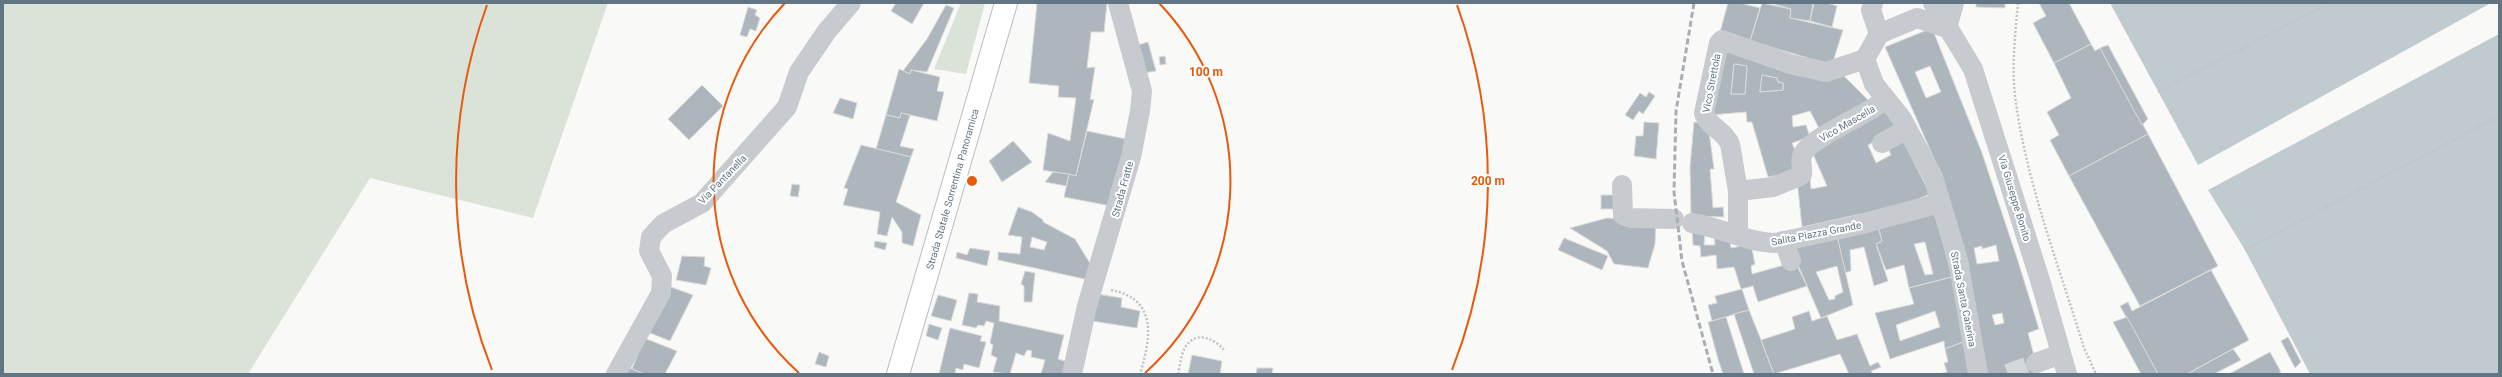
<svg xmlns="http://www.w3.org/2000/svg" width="2502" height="377" font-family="Roboto,sans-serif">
  <rect width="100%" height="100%" fill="#f9f9f7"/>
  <g fill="#dbe2d8">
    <path d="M 3,3 L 608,3 L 533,218 L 370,178 L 248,374 L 3,374 Z"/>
    <path d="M 961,3 L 985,3 L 966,74 L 934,69 Z"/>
  </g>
  <g fill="#c0cbd0">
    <path d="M 2110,3 L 2491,3 L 2198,165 Z"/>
    <path d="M 2499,34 L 2499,374 L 2310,374 L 2245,250 L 2208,190 Z"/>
  </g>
  <g fill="#adb6bc" stroke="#dbdbd9" fill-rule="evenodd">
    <path d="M 896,3 L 924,3 L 912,24 L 891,11 Z"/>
    <path d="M 1037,3 L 1107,3 L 1104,32 L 1091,32 L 1087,68 L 1095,67 L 1090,100 L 1094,99 L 1076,176 L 1043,170 L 1048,133 L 1070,141 L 1076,98 L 1058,97 L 1059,86 L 1029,83 Z"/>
    <path d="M 1728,3 L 1740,3 L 1760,8 L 1750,41 L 1720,32 Z"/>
    <path d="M 1762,3 L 1791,9 L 1790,18 L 1843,30 L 1832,65 L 1750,41 Z"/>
    <path d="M 1770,3 L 1813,3 L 1810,21 L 1790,18 L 1791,9 Z"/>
    <path d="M 1814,3 L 1827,3 L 1837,6 L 1832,27 L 1810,21 Z"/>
    <path d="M 1976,3 L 2005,3 L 2005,8 L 1976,7 Z"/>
    <path d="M 2039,3 L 2069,3 L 2091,44 L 2054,63 L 2033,23 L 2046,16 Z"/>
    <path d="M 946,5 L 954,8 L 927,72 L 911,70 L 910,74 L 903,71 L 927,39 Z"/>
    <path d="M 748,7 L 757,10 L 755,15 L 760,18 L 756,31 L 750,29 L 747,37 L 740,35 Z"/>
    <path d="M 1932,28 L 1982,153 L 2017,258 L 2039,329 L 2028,333 L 2039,374 L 1981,374 L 1939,170 L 1885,47 ZM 1930,66 L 1941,92 L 1926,98 L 1915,72 ZM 1996,245 L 1999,261 L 1977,264 L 1974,248 L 1982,246 L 1982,249 ZM 2002,313 L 2004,323 L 1995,325 L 1992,315 Z"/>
    <path d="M 1148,42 L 1156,71 L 1144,73 L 1138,45 Z"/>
    <path d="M 1724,43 L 1839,71 L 1870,102 L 1821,132 L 1810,111 L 1792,116 L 1793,127 L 1806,125 L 1810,137 L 1792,143 L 1796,153 L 1798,172 L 1768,177 L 1752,122 L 1747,122 L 1746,112 L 1710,115 ZM 1734,64 L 1747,66 L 1745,94 L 1731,94 ZM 1762,75 L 1777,78 L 1778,82 L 1783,83 L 1783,90 L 1760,92 Z"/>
    <path d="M 2091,44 L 2095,51 L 2100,48 L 2148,134 L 2069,176 L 2050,140 L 2059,135 L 2047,112 L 2071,98 L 2054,63 Z"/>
    <path d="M 2108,45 L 2148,119 L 2142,125 L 2100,48 Z"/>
    <path d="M 1165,56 L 1166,64 L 1160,65 L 1159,57 Z"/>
    <path d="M 1734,64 L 1747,66 L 1745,94 L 1731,94 Z"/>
    <path d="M 899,69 L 910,74 L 911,70 L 940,77 L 937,91 L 944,92 L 937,121 L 901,113 L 900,118 L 886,115 Z"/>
    <path d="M 1762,75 L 1777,78 L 1778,82 L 1783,83 L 1783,90 L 1760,92 Z"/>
    <path d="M 702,85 L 723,106 L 689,140 L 668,119 Z"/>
    <path d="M 1649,92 L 1655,96 L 1643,114 L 1639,111 L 1633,120 L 1625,115 L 1640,93 L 1646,97 Z"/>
    <path d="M 840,98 L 857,103 L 853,119 L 833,113 Z"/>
    <path d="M 1879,102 L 1897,129 L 1930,194 L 1906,204 L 1802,227 L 1797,180 L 1810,178 L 1811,189 L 1827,186 L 1810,147 ZM 1883,137 L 1891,155 L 1876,163 L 1868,145 Z"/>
    <path d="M 901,113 L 910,115 L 900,146 L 914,149 L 911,157 L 876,149 L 886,115 L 900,118 Z"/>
    <path d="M 1644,122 L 1659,123 L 1656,159 L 1634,156 L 1636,136 L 1643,136 Z"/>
    <path d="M 1694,122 L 1708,124 L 1714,169 L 1710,169 L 1713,208 L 1723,207 L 1724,217 L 1691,216 L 1690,167 Z"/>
    <path d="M 1087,131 L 1126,139 L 1111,206 L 1064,197 L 1069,174 L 1076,176 Z"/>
    <path d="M 2148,134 L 2218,266 L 2140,306 L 2069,176 Z"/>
    <path d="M 1013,141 L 1032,162 L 1002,182 L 989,161 Z"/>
    <path d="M 861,145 L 911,157 L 896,202 L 921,215 L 913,246 L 902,243 L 902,232 L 892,217 L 887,236 L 877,234 L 880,212 L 843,205 L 848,189 L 844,188 Z"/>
    <path d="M 1053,172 L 1069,174 L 1066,186 L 1045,182 Z"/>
    <path d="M 792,184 L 800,185 L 798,197 L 790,196 Z"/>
    <rect x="1601" y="195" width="15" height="14"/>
    <path d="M 1018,207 L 1032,212 L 1043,220 L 1043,222 L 1075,239 L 1091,265 L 1089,280 L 998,260 L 998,252 L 1020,254 L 1022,237 L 1008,235 ZM 1032,237 L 1047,242 L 1044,250 L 1030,247 Z"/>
    <path d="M 1934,208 L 1952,277 L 1909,288 L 1904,265 L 1886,270 L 1876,244 L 1882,241 L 1877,223 ZM 1925,242 L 1933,274 L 1925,275 L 1914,244 Z"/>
    <path d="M 1607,218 L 1656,221 L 1655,244 L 1648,268 L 1614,264 L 1607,251 L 1570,228 Z"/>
    <path d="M 1877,223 L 1882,241 L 1876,244 L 1888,281 L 1874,286 L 1864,247 L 1850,250 L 1851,271 L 1844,273 L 1836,231 Z"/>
    <path d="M 1692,228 L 1705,229 L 1704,245 L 1715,245 L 1714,232 L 1729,233 L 1731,248 L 1751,244 L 1755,264 L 1751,266 L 1752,274 L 1795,262 L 1807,286 L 1758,302 L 1753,286 L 1741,289 L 1734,267 L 1717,269 L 1716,255 L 1701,257 L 1700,246 L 1693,245 Z"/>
    <path d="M 1836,231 L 1853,305 L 1821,318 L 1788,242 ZM 1837,266 L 1843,292 L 1835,296 L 1835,299 L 1829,300 L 1816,272 Z"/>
    <path d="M 1564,238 L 1608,256 L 1602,270 L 1558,250 Z"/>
    <path d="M 875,241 L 887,243 L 885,250 L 874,247 Z"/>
    <path d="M 970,248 L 990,251 L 987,266 L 956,258 L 957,252 L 967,255 Z"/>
    <path d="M 682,256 L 705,257 L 704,266 L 711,268 L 706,285 L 676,280 Z"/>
    <path d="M 2211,270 L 2249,340 L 2187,374 L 2158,374 L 2120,306 L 2128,302 L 2132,311 Z"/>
    <path d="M 1025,271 L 1035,273 L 1032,302 L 1024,302 L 1024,286 L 1021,284 Z"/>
    <path d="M 1952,277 L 1966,341 L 1945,349 L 1944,341 L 1890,359 L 1875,313 L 1914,304 L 1909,288 ZM 1935,311 L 1940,327 L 1900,341 L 1896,325 Z"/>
    <path d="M 668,286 L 693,295 L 670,341 L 645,331 Z"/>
    <path d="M 1742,289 L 1749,310 L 1712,321 L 1708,305 L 1717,303 L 1715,296 Z"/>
    <path d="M 969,293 L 978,294 L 977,302 L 1000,306 L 999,321 L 1064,335 L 1058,359 L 1071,363 L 1068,374 L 1041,374 L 1045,360 L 1031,357 L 1032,351 L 1027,350 L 1024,356 L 1016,353 L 1010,374 L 993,372 L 997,358 L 991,355 L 993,345 L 990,343 L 994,323 L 986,321 L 984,326 L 978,325 L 976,328 L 962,325 Z"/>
    <path d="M 1096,294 L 1122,298 L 1121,307 L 1140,311 L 1137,328 L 1092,321 Z"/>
    <path d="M 938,295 L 957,300 L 951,321 L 931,316 Z"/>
    <path d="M 1749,310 L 1761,340 L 1774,374 L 1754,374 L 1734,314 Z"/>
    <path d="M 1809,311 L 1812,321 L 1827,316 L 1837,340 L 1857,334 L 1870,366 L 1878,362 L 1881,367 L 1871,371 L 1873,374 L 1849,374 L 1840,354 L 1774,374 L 1761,340 L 1795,329 L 1792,317 Z"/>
    <path d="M 1726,317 L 1744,374 L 1723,374 L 1718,359 L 1708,322 Z"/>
    <path d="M 2127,317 L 2158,374 L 2141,374 L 2113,322 Z"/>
    <path d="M 929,324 L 942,328 L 938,340 L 926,336 Z"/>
    <path d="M 950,328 L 982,336 L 980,341 L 986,342 L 979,368 L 964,364 L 963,370 L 956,368 L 955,374 L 939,374 Z"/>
    <path d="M 2288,337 L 2301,362 L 2295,368 L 2281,341 Z"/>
    <path d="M 644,338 L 677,351 L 665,374 L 644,374 L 632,369 Z"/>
    <path d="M 1966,341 L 1970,374 L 1939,374 L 1947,372 L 1944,363 L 1948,362 L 1945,349 Z"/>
    <path d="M 2233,349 L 2241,360 L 2214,374 L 2187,374 Z"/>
    <path d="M 819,352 L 829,356 L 826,367 L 815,364 Z"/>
    <path d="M 2270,352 L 2281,372 L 2277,374 L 2229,374 Z"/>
    <path d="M 1192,355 L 1222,361 L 1220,374 L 1188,374 Z"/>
    <path d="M 627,367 L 644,374 L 623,374 Z"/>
    <path d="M 1257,368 L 1273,368 L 1272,374 L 1256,374 Z"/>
  </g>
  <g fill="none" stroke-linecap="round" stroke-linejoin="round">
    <path stroke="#d3d8da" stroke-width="20" stroke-dasharray="20 10" stroke-linecap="butt" d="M 2008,374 L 2036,363"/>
    <g stroke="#babec2" stroke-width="24">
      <path id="major" d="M 898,374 L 1006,3"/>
    </g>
    <g stroke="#c0c3c5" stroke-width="2.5" stroke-dasharray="2 2" stroke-linecap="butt">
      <path d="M 2018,3 C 2015,35 2011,71 2016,103 C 2027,184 2060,269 2084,348 L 2096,374"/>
      <path d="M 2158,92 L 2330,3"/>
      <path d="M 2245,250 L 2499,116"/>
      <path d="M 1111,290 C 1158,299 1151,338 1140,374"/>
      <path d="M 1178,374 C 1180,366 1181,353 1186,346 C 1197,330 1215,339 1224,350"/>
    </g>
    <g stroke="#c7cbcf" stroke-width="20">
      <path d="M 1873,3 L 1871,10 L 1879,34"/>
      <path d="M 1933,3 L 1973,69 L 2040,280 L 2067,374"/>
      <path d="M 1947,28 L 1917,18 L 1879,34 L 1865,59 L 1874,84 L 1902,119 L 1933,177 L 1958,260 L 1978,374"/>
      <path d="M 1947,28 L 1954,3"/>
      <path d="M 1882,143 L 1907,129"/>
      <path d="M 1622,185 L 1623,215 L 1631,218 L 1674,219"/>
      <path d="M 1738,191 L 1773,187 L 1800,176 L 1802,174 C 1803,168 1800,161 1802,156 C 1807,138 1869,115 1886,99"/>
      <path d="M 1692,223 C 1720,227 1749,243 1775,243 L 1854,226 L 1940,203"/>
      <path d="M 1738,235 L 1738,191 L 1730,144 C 1725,131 1708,127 1704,113 L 1719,43 L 1722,40 L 1790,64 L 1826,72 L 1865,59"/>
      <path d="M 1784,241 L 1791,261"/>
      <path d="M 2036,363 L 2061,354"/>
      <path d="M 616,374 L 661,293 L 662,276 L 649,251 L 651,237 L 663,224 L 702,203 L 787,107 L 799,72 L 827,31 L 851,3"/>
      <path d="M 1072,374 L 1087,306 L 1131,157 L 1140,111 L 1142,91 L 1118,3"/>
    </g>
    <use href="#major" stroke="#fff" stroke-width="22"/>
    <path stroke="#a7aeb4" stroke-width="3" stroke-dasharray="6 3" stroke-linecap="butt" d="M 1694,3 L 1676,111 L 1674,192 L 1682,261 L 1713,374"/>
  </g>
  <g fill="none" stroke="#e8590c" stroke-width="2">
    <path d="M799 373A258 258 0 0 1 785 3M1159 3A258 258 0 0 1 1145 373"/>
    <path d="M492 370A516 516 0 0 1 487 5M1457 5A516 516 0 0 1 1452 370"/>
  </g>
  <g text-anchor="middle" stroke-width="4" stroke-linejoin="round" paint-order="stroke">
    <g font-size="10" fill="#627584" stroke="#fff">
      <text transform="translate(1711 83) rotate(-79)" y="4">Vico Strettola</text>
      <text transform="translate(1847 123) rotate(-30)" y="4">Vico Mascella</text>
      <text transform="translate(722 179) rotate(-46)" y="4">Via Pantanella</text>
      <text transform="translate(952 189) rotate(-74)" y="4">Strada Statale Sorrentina Panoramica</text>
      <text transform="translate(1122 189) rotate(-75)" y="4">Strada Fratte</text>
      <text transform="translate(2015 198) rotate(73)" y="4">Via Giuseppe Bonito</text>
      <text transform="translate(1816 233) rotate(-11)" y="4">Salita Piazza Grande</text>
      <text transform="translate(1964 299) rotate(79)" y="4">Strada Santa Caterina</text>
    </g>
  </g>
  <circle cx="972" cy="181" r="6" fill="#e8590c" stroke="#fff" stroke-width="2"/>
  <g font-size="12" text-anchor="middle" font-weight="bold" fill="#e8590c" stroke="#fff" stroke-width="4" stroke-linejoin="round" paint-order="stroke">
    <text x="1206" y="76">100 m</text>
    <text x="1488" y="185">200 m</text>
  </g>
  <rect width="2502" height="377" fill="none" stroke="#627584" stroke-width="8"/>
</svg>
